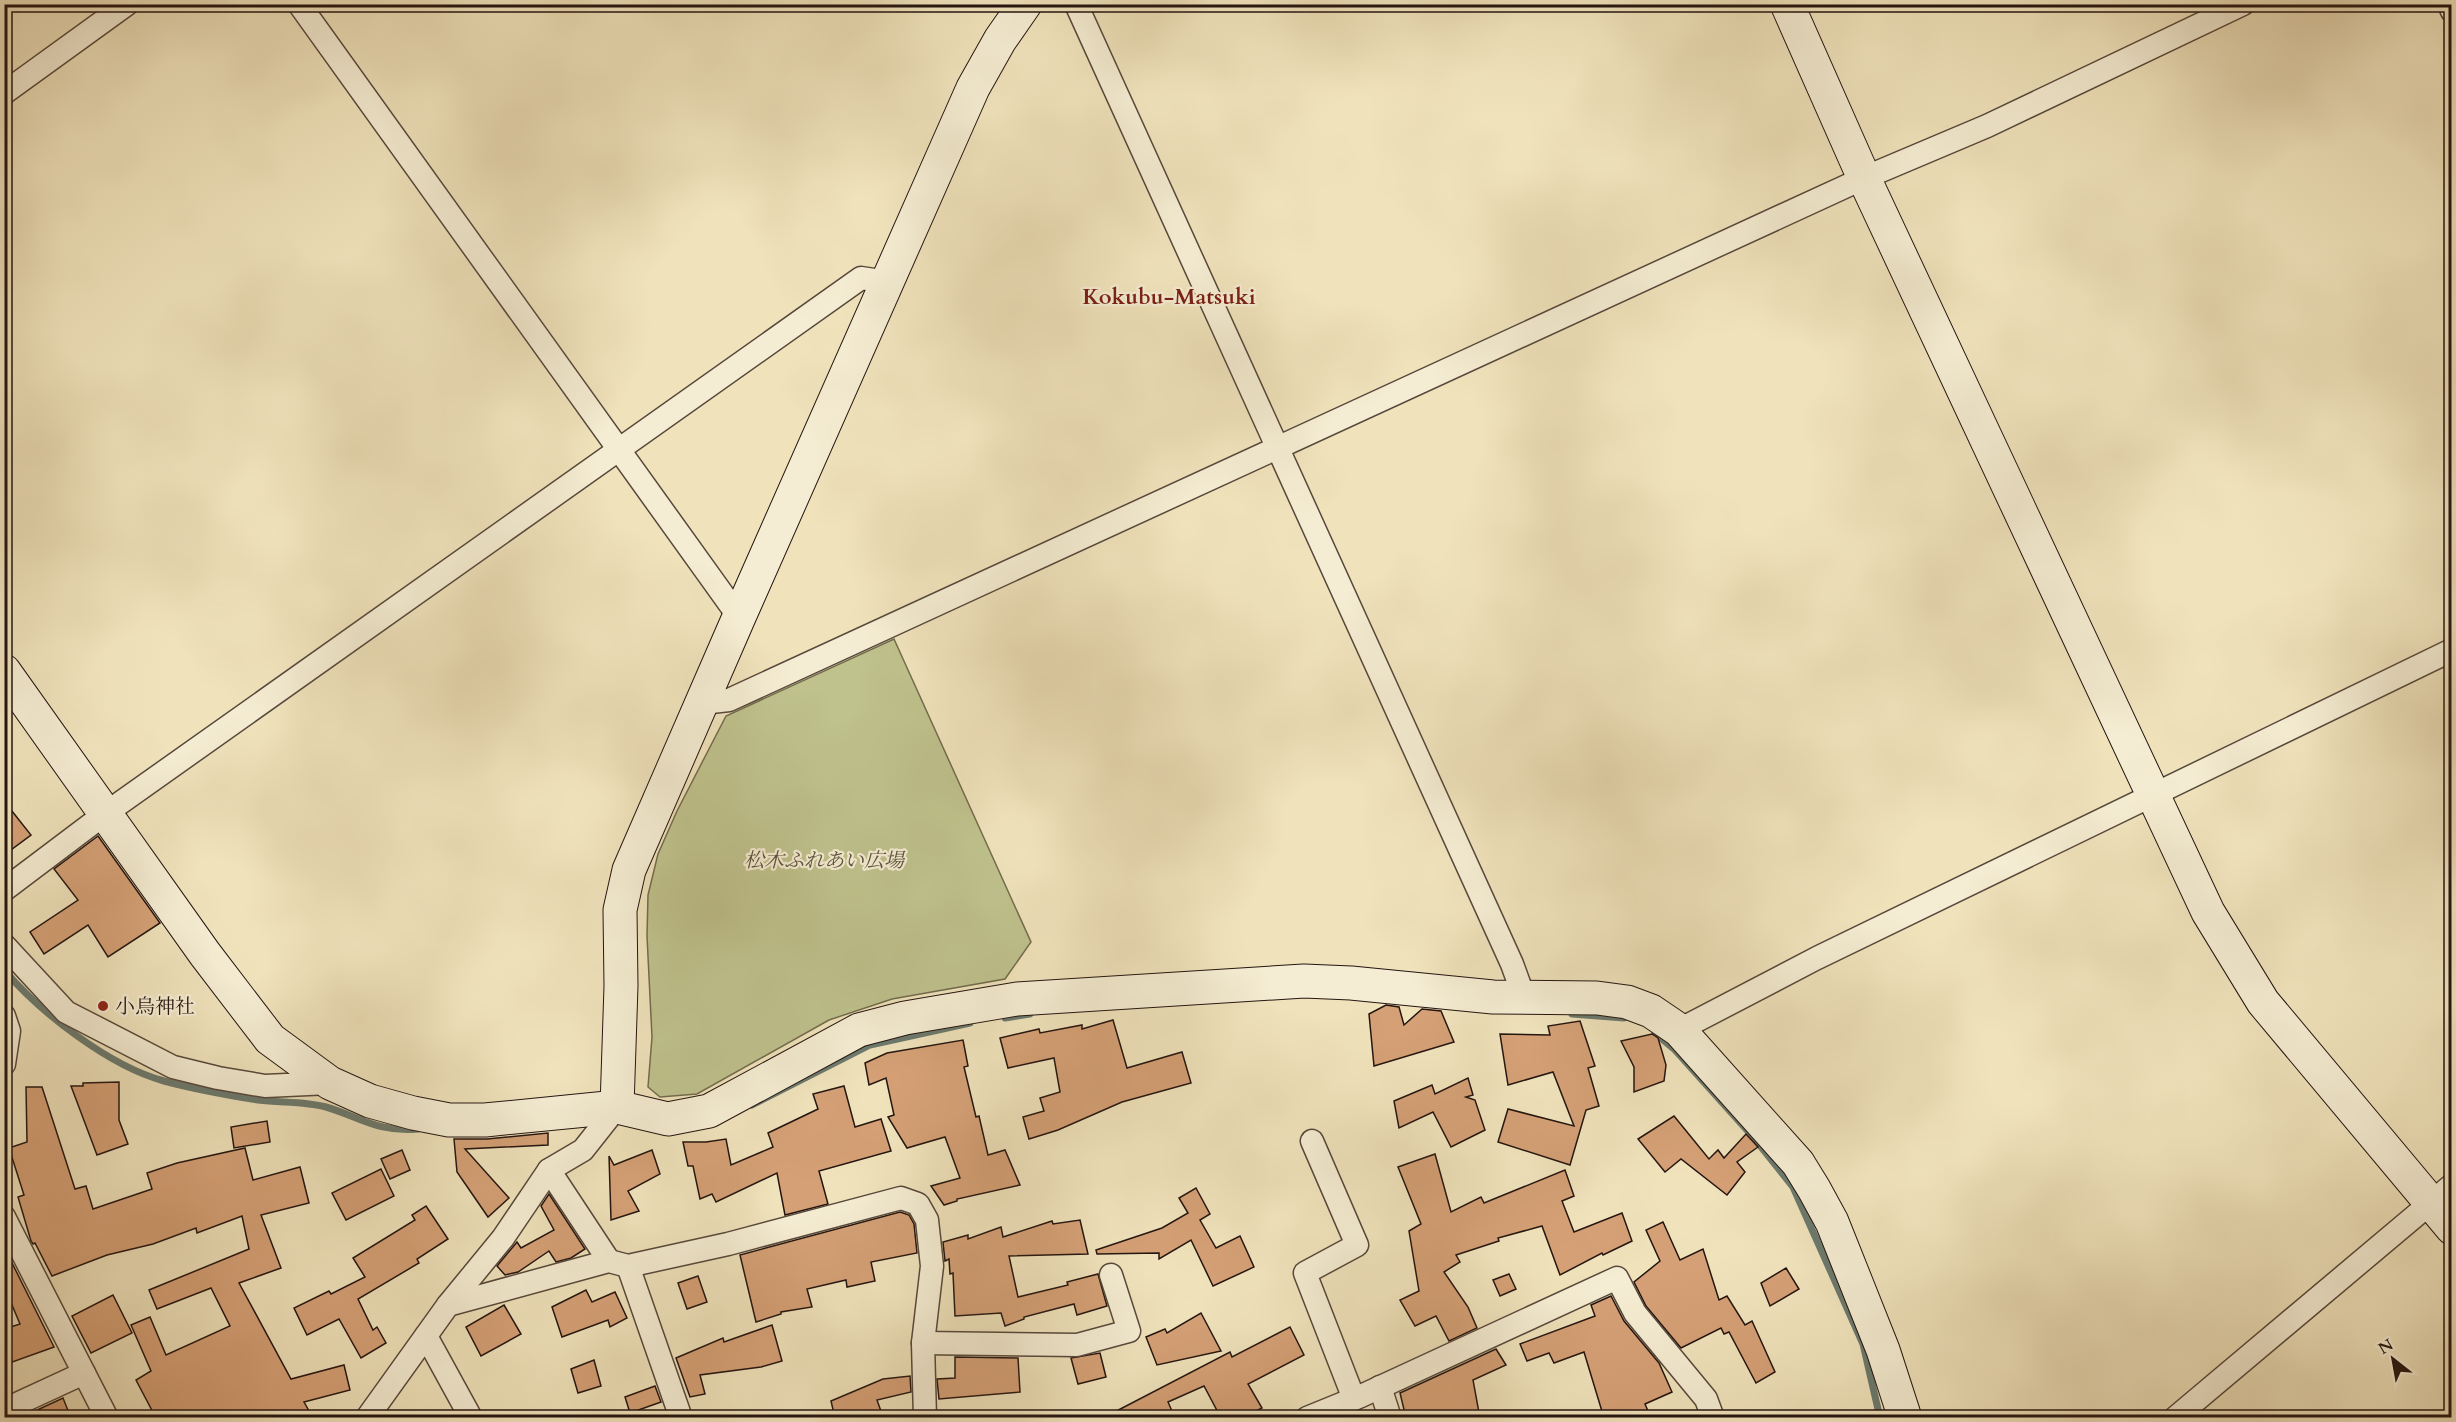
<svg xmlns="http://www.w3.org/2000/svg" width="2456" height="1422" font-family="Cardo,'Noto Serif JP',serif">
  <rect width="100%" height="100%" fill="#f0e3bc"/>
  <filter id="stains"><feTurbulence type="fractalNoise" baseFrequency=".00333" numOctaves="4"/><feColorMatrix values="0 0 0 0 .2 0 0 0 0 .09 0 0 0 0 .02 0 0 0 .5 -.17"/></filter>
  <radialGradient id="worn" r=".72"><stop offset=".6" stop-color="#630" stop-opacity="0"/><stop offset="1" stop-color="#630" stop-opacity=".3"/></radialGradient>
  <path fill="#bfc28d" stroke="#726c4e" stroke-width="1.5" d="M 894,639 L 1031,942 L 1005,979 L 892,999 L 829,1020 L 697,1094 L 660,1097 L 648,1087 L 652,1037 L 647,936 L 648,895 L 658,854 L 677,811 L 726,716 Z"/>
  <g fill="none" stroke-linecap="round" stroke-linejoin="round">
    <g stroke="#6b7a6e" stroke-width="7">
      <path d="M 4,970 C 41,1013 109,1066 164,1081 C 194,1089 227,1095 258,1100 C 280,1103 304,1101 326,1107 C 360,1117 379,1133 418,1129"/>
      <path d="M 1572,1014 L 1624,1018"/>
      <path d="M 1005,1018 L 1030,1014"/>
      <path d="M 1655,1033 L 1674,1049 L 1754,1138 L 1793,1187 L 1863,1344 L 1880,1418"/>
      <path d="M 752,1105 L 870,1045 L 970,1023"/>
    </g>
  </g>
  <g fill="#d5a076" stroke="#241510" stroke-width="1.5">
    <path d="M 4,801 L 31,835 L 4,855 Z"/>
    <path d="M 98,836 L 160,923 L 108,957 L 88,925 L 44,954 L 30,932 L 78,900 L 54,869 Z"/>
    <path d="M 1386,1005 L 1399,1007 L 1404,1025 L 1422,1009 L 1441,1011 L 1454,1042 L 1374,1066 L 1369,1014 Z"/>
    <path d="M 1113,1020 L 1127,1068 L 1182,1052 L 1191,1083 L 1122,1102 L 1058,1130 L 1029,1139 L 1023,1117 L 1044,1111 L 1040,1098 L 1060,1092 L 1054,1058 L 1008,1068 L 1000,1038 L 1039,1029 L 1040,1033 L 1082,1025 L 1082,1029 Z"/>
    <path d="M 1580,1021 L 1595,1066 L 1588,1068 L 1599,1106 L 1586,1110 L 1570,1165 L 1498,1142 L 1508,1109 L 1574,1126 L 1553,1072 L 1508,1085 L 1500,1034 L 1550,1035 L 1548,1026 Z"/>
    <path d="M 1652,1034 L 1658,1038 L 1666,1065 L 1664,1081 L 1634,1092 L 1634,1067 L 1621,1041 Z"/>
    <path d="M 963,1040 L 968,1066 L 964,1067 L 976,1117 L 979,1116 L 988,1155 L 1005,1150 L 1020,1185 L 957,1199 L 957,1201 L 944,1205 L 931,1186 L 960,1178 L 945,1137 L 907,1148 L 888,1117 L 894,1115 L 886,1078 L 869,1085 L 865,1063 L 887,1053 Z"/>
    <path d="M 1468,1078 L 1473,1095 L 1466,1097 L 1475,1100 L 1485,1130 L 1451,1147 L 1433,1112 L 1399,1128 L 1394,1101 L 1432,1085 L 1435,1094 Z"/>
    <path d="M 119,1082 L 119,1120 L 128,1144 L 97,1155 L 71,1086 L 83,1086 L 83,1083 Z"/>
    <path d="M 844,1086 L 855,1127 L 881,1119 L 891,1151 L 819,1171 L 828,1204 L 785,1215 L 777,1173 L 716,1202 L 712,1194 L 700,1199 L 693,1166 L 688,1166 L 683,1142 L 706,1142 L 726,1139 L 731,1165 L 773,1147 L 768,1133 L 818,1109 L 813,1094 Z"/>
    <path d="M 26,1087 L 42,1087 L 75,1189 L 86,1186 L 93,1209 L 152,1189 L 147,1173 L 177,1163 L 245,1148 L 253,1180 L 300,1167 L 309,1203 L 261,1215 L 281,1268 L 239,1283 L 291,1379 L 344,1365 L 350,1390 L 304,1402 L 313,1418 L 156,1418 L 136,1380 L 151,1371 L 131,1325 L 150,1317 L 166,1355 L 230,1326 L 211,1288 L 157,1309 L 149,1290 L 249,1249 L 242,1216 L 197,1233 L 196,1228 L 153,1244 L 107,1255 L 52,1276 L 35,1243 L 33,1244 L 31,1241 L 18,1197 L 24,1195 L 9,1148 L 27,1142 Z"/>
    <path d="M 1674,1116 L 1709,1159 L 1718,1150 L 1724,1158 L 1746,1134 L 1758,1147 L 1737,1162 L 1745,1172 L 1727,1195 L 1681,1159 L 1665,1172 L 1638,1139 Z"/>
    <path d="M 267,1121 L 270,1142 L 234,1148 L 231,1127 Z"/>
    <path d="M 548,1133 L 548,1145 L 465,1149 L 509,1198 L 488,1217 L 457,1172 L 454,1139 L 487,1139 Z"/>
    <path d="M 402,1150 L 410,1170 L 390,1179 L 381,1159 Z"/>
    <path d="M 652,1150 L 660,1174 L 628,1191 L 639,1211 L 611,1220 L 609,1156 L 614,1165 Z"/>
    <path d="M 1435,1154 L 1451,1212 L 1481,1197 L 1484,1203 L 1565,1170 L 1574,1196 L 1562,1201 L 1574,1232 L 1622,1213 L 1632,1241 L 1603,1255 L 1602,1253 L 1560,1275 L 1542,1226 L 1498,1238 L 1499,1241 L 1456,1255 L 1460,1262 L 1444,1272 L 1468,1307 L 1477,1328 L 1449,1341 L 1436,1316 L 1415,1326 L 1400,1300 L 1419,1291 L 1409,1231 L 1421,1224 L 1398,1167 Z"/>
    <path d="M 381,1169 L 394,1196 L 346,1220 L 332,1193 Z"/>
    <path d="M 1196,1188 L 1210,1214 L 1200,1220 L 1216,1248 L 1240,1236 L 1254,1267 L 1213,1286 L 1191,1240 L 1159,1259 L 1159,1253 L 1097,1254 L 1096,1250 L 1162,1228 L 1188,1213 L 1179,1198 Z"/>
    <path d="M 549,1194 L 585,1249 L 571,1258 L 556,1262 L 549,1251 L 518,1272 L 505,1275 L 497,1266 L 517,1242 L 521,1248 L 554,1230 L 541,1206 Z"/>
    <path d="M 426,1206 L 448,1239 L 417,1259 L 419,1263 L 358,1299 L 373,1330 L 377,1327 L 386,1343 L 361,1358 L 339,1319 L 307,1335 L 294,1308 L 329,1291 L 331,1294 L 365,1277 L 353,1258 L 415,1220 L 412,1215 Z"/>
    <path d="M 900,1212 L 909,1215 L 914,1224 L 917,1253 L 871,1262 L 875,1281 L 847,1287 L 846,1280 L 807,1289 L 812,1307 L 781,1312 L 781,1314 L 756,1322 L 740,1255 Z"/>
    <path d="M 1080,1220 L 1088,1254 L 1009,1256 L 1018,1297 L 1068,1285 L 1067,1282 L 1098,1274 L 1107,1306 L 1077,1315 L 1074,1304 L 1024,1317 L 1024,1319 L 1005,1326 L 1001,1313 L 955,1316 L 953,1273 L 950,1274 L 949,1259 L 945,1261 L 943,1242 L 968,1235 L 968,1239 L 1001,1227 L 1003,1237 L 1052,1221 L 1053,1224 Z"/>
    <path d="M 1663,1222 L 1680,1260 L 1703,1249 L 1719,1300 L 1727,1296 L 1745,1325 L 1752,1321 L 1775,1372 L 1756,1383 L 1729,1332 L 1724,1334 L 1721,1328 L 1681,1348 L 1646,1306 L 1634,1282 L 1660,1261 L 1646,1230 Z"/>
    <path d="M 11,1261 L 54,1347 L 4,1365 L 4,1329 L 20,1324 L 4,1286 L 4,1263 Z"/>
    <path d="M 1786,1268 L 1799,1289 L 1770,1306 L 1761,1283 Z"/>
    <path d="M 1509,1274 L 1516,1289 L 1500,1296 L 1493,1280 Z"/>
    <path d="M 698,1276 L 707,1302 L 687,1309 L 678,1283 Z"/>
    <path d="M 586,1290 L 592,1302 L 615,1292 L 627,1318 L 610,1327 L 608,1320 L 562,1337 L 552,1307 Z"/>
    <path d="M 113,1295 L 132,1333 L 91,1353 L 72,1316 Z"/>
    <path d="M 1611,1296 L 1624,1321 L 1659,1363 L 1672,1392 L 1645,1404 L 1648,1411 L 1634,1418 L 1604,1418 L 1584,1352 L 1554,1363 L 1549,1353 L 1527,1361 L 1520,1344 L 1595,1316 L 1591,1305 Z"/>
    <path d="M 504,1305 L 521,1334 L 481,1356 L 466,1327 Z"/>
    <path d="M 1201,1313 L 1221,1351 L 1157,1365 L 1146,1337 L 1165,1329 L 1167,1333 Z"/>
    <path d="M 772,1325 L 782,1361 L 761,1367 L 700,1375 L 705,1394 L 690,1397 L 676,1358 L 723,1338 L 724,1342 Z"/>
    <path d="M 1290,1327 L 1304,1355 L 1248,1384 L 1262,1408 L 1242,1418 L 1221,1418 L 1204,1386 L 1168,1402 L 1175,1418 L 1103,1418 L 1230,1352 L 1232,1357 Z"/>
    <path d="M 1496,1349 L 1506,1365 L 1473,1380 L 1480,1418 L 1406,1418 L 1400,1393 Z"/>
    <path d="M 1100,1353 L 1106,1377 L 1078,1384 L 1071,1358 Z"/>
    <path d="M 955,1357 L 1018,1358 L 1020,1392 L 939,1399 L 937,1379 L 955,1378 Z"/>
    <path d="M 594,1360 L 601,1386 L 578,1393 L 571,1369 Z"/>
    <path d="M 910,1376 L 911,1392 L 877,1400 L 882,1414 L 870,1418 L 835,1418 L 831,1401 L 883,1379 Z"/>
    <path d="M 655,1386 L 661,1402 L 630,1413 L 625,1397 Z"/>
    <path d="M 63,1398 L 71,1418 L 20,1418 Z"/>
  </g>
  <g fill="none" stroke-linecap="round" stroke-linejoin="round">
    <g stroke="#57483b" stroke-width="25">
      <g id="street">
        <path d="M 299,4 L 739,617"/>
        <path d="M 1076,4 L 1512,964 L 1524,997"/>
        <path d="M 2449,4 L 2452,11"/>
        <path d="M 4,93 L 127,4"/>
        <path d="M 702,703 L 729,700 L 1864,178 L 1987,126 L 2243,4"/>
        <path d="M 4,890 L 106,813 L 861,278 L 888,282"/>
        <path d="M 4,945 L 66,1012 L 173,1067 L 218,1078 L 265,1086 L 330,1083"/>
        <path d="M 4,1016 L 9,1031 L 4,1064"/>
        <path d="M 1679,1030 L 1817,958 L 2452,650"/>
        <path d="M 1312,1141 L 1357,1245 L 1305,1273 L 1354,1399"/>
        <path d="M 549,1170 L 609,1261"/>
        <path d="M 4,1217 L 107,1418"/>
        <path d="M 628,1266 L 681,1418"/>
        <path d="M 448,1305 L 609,1261 L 628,1266 L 728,1244 L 901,1198 L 918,1204 L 927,1220 L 932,1266 L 923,1343 L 925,1418"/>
        <path d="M 426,1336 L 471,1418"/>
        <path d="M 923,1343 L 1077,1345 L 1129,1331 L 1111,1275"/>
        <path d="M 1380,1387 L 1390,1418"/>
        <path d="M 4,1410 L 84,1373"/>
        <path d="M 367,1418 L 448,1305 L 503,1238 L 549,1170 L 583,1150 L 617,1107"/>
        <path d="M 1307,1418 L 1361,1396 L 1617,1278 L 1635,1313 L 1706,1399 L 1713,1418"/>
        <path d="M 2175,1418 L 2452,1185"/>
      </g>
    </g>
    <g stroke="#241510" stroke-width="35">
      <g id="secondary">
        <path d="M 1787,4 L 1864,178 L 2208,912 L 2263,1002 L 2452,1228"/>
        <path d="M 4,671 L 205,954 L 270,1039 L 330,1083 L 370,1101 L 413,1113 L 449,1120 L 485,1120 L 617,1107 L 668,1119 L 709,1111 L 859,1030 L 905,1018 L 1017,999 L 1304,981 L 1351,983 L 1493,997 L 1597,998 L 1627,1002 L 1651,1011 L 1679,1030 L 1798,1163 L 1814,1189 L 1832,1222 L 1883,1350 L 1905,1418"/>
        <path d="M 617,1107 L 621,986 L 620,910 L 629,870 L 739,617 L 973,88 L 1000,40 L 1025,4"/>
      </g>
    </g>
    <use href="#street" stroke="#f5edd3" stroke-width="22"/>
    <use href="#secondary" stroke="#f5edd3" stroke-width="33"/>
  </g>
  <circle fill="#8f2418" stroke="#f5edd3" stroke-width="2" cx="103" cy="1006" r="6"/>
  <g text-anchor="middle" stroke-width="4.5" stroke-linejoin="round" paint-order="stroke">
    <g font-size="20" font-style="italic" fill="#5a523c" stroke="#f5edd3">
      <text x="824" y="867">松木ふれあい広場</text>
    </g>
    <g font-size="20" fill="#241510" stroke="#f5edd3" text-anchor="start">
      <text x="115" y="1013">小烏神社</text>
    </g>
    <g font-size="22" font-weight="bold" fill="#7a1f14" stroke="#f5edd3">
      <text x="1169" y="304">Kokubu-Matsuki</text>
    </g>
  </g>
  <rect width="2456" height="1422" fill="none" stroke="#f0e3bc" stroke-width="24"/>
  <rect x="6" y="6" width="2444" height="1410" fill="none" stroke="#241510" stroke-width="3"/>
  <rect x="12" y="12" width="2432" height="1398" fill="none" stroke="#241510" stroke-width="1.5"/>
  <g transform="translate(2393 1359) rotate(329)" stroke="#f5edd3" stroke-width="4.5" paint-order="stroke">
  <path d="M0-4.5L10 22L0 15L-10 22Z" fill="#241510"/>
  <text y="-9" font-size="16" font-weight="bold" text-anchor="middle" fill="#241510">N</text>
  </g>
  <rect width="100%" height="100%" filter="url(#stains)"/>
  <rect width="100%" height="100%" fill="url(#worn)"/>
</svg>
